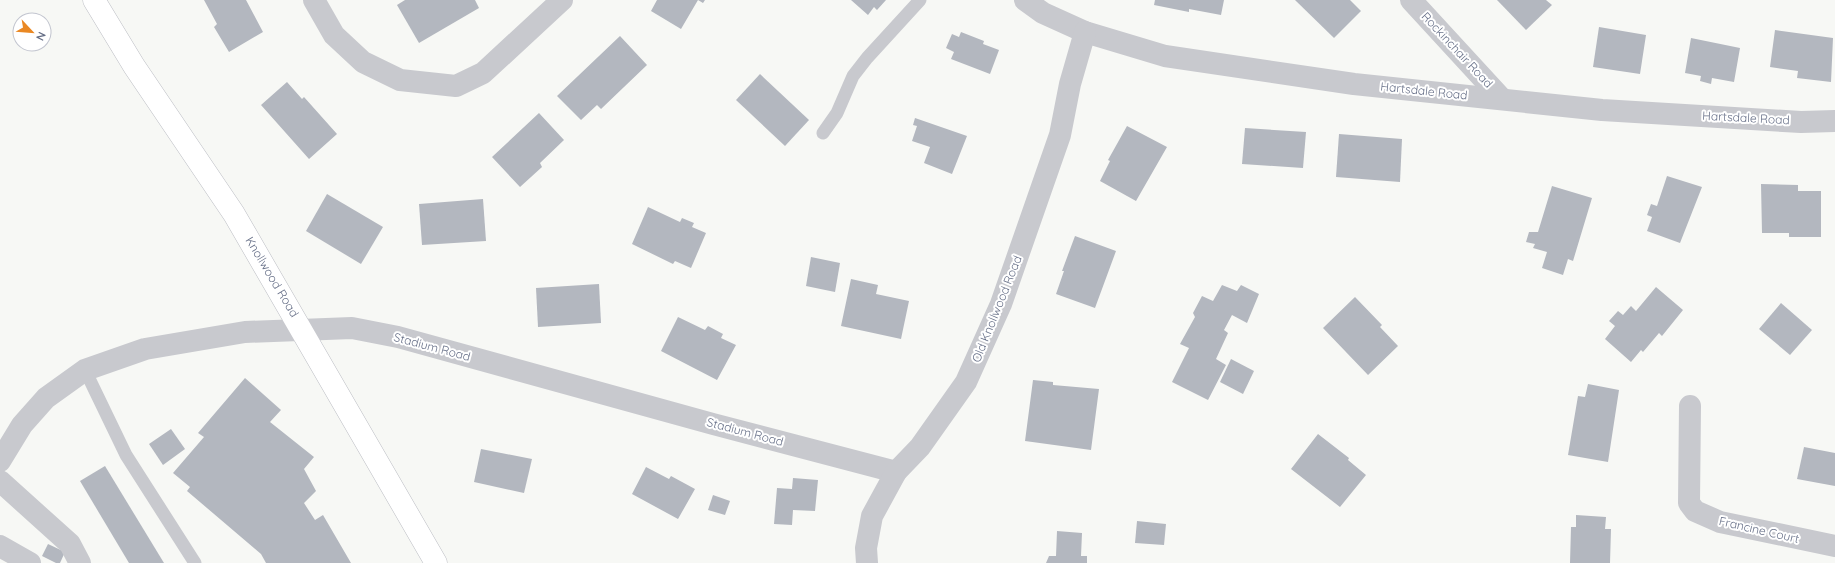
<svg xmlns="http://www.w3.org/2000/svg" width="1835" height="563" font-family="Quicksand,sans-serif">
  <rect width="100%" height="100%" fill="#f7f8f5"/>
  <g fill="#b3b7bf">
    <path d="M 204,0 L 246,0 L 263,32 L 229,52 L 214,27 L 217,24 Z"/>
    <path d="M 405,0 L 475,0 L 479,8 L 419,43 L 397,5 Z"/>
    <path d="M 657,0 L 705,0 L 703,3 L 698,0 L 681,29 L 651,11 Z"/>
    <path d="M 851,0 L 886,0 L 877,10 L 874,7 L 868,15 Z"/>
    <path d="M 1155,0 L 1224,0 L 1221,15 L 1189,9 L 1189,12 L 1154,5 Z"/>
    <path d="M 1295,0 L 1350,0 L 1361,11 L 1334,38 Z"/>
    <path d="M 1497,0 L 1546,0 L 1552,5 L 1526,30 Z"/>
    <path d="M 1599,27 L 1646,35 L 1640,74 L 1593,67 Z"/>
    <path d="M 1775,30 L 1833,38 L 1831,82 L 1797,78 L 1798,71 L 1770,67 Z"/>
    <path d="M 961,32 L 984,41 L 983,44 L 999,50 L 990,74 L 951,59 L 954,52 L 946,48 L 952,34 L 959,37 Z"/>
    <path d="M 620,36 L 647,65 L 601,109 L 597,105 L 581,120 L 557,96 Z"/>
    <path d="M 1691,38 L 1740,48 L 1734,82 L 1712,78 L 1711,84 L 1700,81 L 1701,76 L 1685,73 Z"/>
    <path d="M 760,74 L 809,120 L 785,146 L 736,100 Z"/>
    <path d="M 287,82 L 302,99 L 304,97 L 337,134 L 309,159 L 261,105 Z"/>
    <path d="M 539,113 L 564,140 L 540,163 L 542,167 L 520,187 L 492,157 Z"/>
    <path d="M 915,118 L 967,136 L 952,174 L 924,163 L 930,147 L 912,141 L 917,126 L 913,125 Z"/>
    <path d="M 1127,126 L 1167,147 L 1136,201 L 1100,181 L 1110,161 L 1108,160 Z"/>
    <path d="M 1245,128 L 1306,132 L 1303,168 L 1242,164 Z"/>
    <path d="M 1339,134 L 1402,139 L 1400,182 L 1336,177 Z"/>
    <path d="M 1667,176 L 1702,187 L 1680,243 L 1647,231 L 1652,217 L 1647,215 L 1651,204 L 1657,206 Z"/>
    <path d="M 1761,184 L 1798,185 L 1798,191 L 1821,191 L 1821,237 L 1789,237 L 1789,233 L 1762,233 Z"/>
    <path d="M 1552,186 L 1592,198 L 1573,261 L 1568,259 L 1563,275 L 1542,268 L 1547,252 L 1533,248 L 1535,244 L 1526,242 L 1529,232 L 1538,232 Z"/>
    <path d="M 327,194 L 383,227 L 361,264 L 306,231 Z"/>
    <path d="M 483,199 L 486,241 L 422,245 L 419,204 Z"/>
    <path d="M 648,207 L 680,222 L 682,218 L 694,223 L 692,227 L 706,233 L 691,268 L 675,261 L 673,264 L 632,244 Z"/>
    <path d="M 1075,236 L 1116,251 L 1095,308 L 1056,294 L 1064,271 L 1062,271 Z"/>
    <path d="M 811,257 L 840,263 L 835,292 L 806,286 Z"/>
    <path d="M 851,279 L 878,285 L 876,294 L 909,301 L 901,339 L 841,326 Z"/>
    <path d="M 599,284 L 601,323 L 538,327 L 536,288 Z"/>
    <path d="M 1222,285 L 1237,291 L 1241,285 L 1259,294 L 1247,323 L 1232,315 L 1224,330 L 1228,333 L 1216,359 L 1226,365 L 1208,400 L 1172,382 L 1189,348 L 1180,344 L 1195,317 L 1193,313 L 1202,296 L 1213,301 Z"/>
    <path d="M 1656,287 L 1683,310 L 1662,336 L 1659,333 L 1643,352 L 1641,350 L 1631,362 L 1605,339 L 1615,326 L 1609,321 L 1618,311 L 1623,315 L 1631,306 L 1636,311 Z"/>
    <path d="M 1355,297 L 1382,325 L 1380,327 L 1398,346 L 1368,375 L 1323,328 Z"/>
    <path d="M 1781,303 L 1812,330 L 1790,355 L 1759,329 Z"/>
    <path d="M 678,317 L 705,330 L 708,326 L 723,334 L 721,338 L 736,345 L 717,380 L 661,351 Z"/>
    <path d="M 1231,359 L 1254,371 L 1243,394 L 1220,382 Z"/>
    <path d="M 245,378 L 281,410 L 270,422 L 314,457 L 304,469 L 316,491 L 304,503 L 315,520 L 323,515 L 351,563 L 266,563 L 261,554 L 187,491 L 190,487 L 173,473 L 204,437 L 198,433 Z"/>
    <path d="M 1033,380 L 1053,382 L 1053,385 L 1099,389 L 1091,450 L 1025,441 Z"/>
    <path d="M 1588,384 L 1619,390 L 1608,462 L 1568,455 L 1578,396 L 1585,397 Z"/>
    <path d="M 171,429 L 185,449 L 163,465 L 149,444 Z"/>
    <path d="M 1318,434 L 1349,458 L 1348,460 L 1366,475 L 1340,507 L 1291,469 Z"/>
    <path d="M 1804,447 L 1835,453 L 1835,486 L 1797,479 Z"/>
    <path d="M 481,449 L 532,459 L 524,493 L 474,482 Z"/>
    <path d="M 105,466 L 164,563 L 129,563 L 80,481 Z"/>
    <path d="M 646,467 L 669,479 L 671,476 L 695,489 L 678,519 L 632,494 Z"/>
    <path d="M 793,478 L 818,480 L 815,511 L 793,510 L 792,525 L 774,524 L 777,488 L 792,489 Z"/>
    <path d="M 713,495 L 730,501 L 725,515 L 708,510 Z"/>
    <path d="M 1576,515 L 1606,517 L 1605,529 L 1611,529 L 1610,563 L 1570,563 L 1571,527 L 1576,527 Z"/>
    <path d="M 1137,521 L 1166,524 L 1164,545 L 1135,543 Z"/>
    <path d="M 1057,531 L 1082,533 L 1081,556 L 1087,556 L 1087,563 L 1046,563 L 1049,556 L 1056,556 Z"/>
    <path d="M 48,544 L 65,552 L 60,563 L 56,563 L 42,556 Z"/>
  </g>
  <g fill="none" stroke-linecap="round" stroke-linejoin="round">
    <g stroke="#bcbec4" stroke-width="23">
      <path id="secondary" d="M 94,0 L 134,66 L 234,214 L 436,563"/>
    </g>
    <g stroke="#c8c9ce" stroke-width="13">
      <path d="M 823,133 L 837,113 L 853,76 L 867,58 L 920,0"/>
      <path d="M 85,370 L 126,455 L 195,563"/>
    </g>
    <g stroke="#c8c9ce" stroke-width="22">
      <path d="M 314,0 L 334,35 L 363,62 L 400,80 L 456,86 L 483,73 L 562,0"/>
      <path d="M 1411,0 L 1502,99"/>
      <path d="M 1690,406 L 1689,503 L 1695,511 L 1720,522 L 1835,546"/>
      <path d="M 0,481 L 70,544 L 80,563"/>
      <path d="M 0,546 L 30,563"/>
    </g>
    <g stroke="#c8c9ce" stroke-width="22">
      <path d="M 1025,0 L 1043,13 L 1085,32 L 1165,56 L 1354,84 L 1602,110 L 1801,122 L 1835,121"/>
      <path d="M 0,461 L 22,425 L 46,398 L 85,370 L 145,349 L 245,332 L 352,328 L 398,337 L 713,424 L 896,472"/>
      <path d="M 867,563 L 866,548 L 872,516 L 896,472 L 920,447 L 966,382 L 1001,304 L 1060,135 L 1070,84 L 1085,32"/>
    </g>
    <use href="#secondary" stroke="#fff" stroke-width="22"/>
  </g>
  <g text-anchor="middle" stroke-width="4" stroke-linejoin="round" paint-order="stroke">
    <g font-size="12" fill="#666f87" stroke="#fff">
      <text transform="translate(1457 50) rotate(47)" y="4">Rockinchair Road</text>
      <text transform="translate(1424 91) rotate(6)" y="4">Hartsdale Road</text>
      <text transform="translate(1746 118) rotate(3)" y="4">Hartsdale Road</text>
      <text transform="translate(272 277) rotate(59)" y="4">Knollwood Road</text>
      <text transform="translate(997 309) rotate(-68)" y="4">Old Knollwood Road</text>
      <text transform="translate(432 347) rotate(15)" y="4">Stadium Road</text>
      <text transform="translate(745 432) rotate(15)" y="4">Stadium Road</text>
      <text transform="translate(1759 530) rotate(13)" y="4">Francine Court</text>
    </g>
  </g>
  <g transform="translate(32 32) rotate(116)"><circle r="19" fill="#ffffff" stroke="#c2c5cf"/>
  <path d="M0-3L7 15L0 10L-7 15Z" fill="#ea8823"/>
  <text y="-6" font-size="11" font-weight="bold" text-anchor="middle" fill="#666f87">N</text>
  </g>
</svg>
